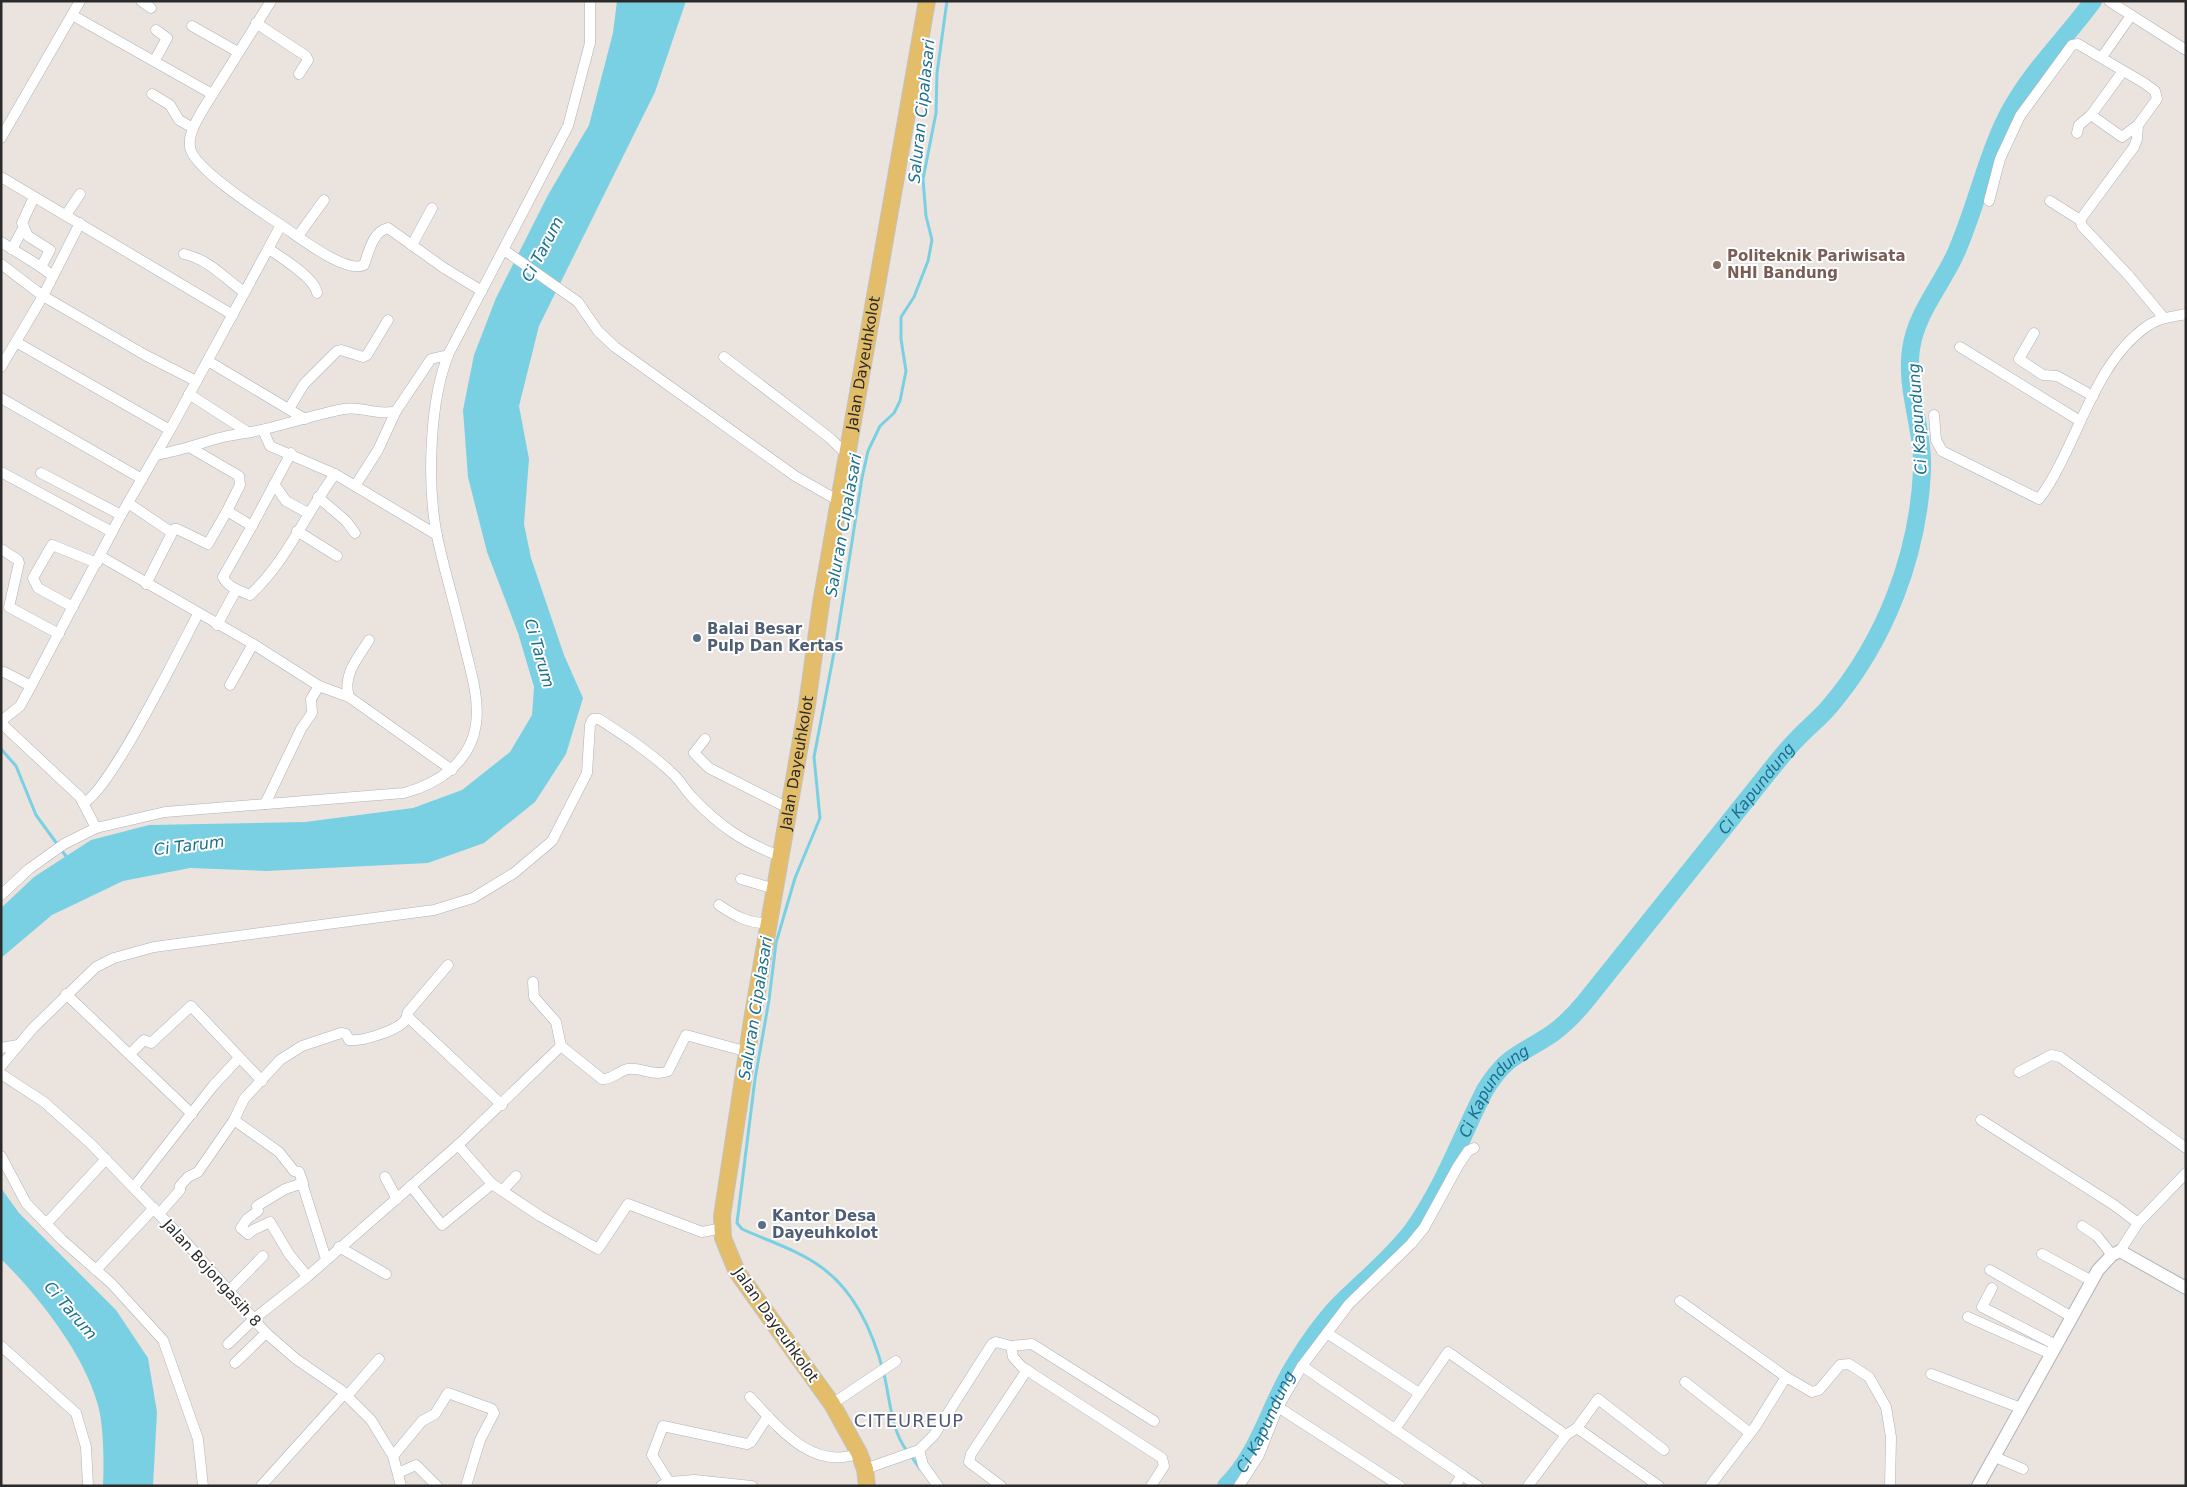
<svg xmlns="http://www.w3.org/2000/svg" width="2187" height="1487" font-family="'DejaVu Sans',sans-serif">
  <rect width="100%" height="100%" fill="#ebe4de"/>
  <g fill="#7ad0e3">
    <path d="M 617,1 L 686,1 L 655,92 L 539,326 L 519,406 L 529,459 L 524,524 L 531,558 L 564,655 L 583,698 L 566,754 L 535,802 L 484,843 L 428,863 L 266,871 L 190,868 L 123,881 L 52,915 L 1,958 L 1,908 L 34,877 L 91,840 L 149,825 L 305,822 L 413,808 L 462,790 L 510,752 L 532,715 L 534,687 L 518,633 L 487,552 L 468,477 L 463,410 L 474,355 L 496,298 L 548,195 L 589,125 L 613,33 Z"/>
    <path d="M 1,1188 L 19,1213 L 116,1310 L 148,1358 L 157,1412 L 153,1486 L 103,1486 C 104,1463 104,1423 97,1402 C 83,1353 38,1295 1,1259 Z"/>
  </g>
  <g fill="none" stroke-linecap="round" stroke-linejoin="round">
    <g stroke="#7ad0e3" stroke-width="3">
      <path d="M 1,749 L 16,766 L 36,815 L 68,859"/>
      <path d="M 907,1451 C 891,1430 890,1399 884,1374 C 874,1335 855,1291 821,1267 C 798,1250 768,1241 742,1229 L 737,1223 L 755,1079 L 769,1000 L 776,943 L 795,878 L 820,818 L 814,757 L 837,637 L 862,478 L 868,451 L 880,426 L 894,413 L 900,401 L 906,371 L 901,339 L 901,317 L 914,297 L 928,261 L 932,240 L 926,216 L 923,179 L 936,113 L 937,73 L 947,1"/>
      <path d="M 911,1456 L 920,1469"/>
    </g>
    <path stroke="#7ad0e3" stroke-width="18" id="s1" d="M 1226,1486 C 1261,1452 1271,1400 1297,1361 C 1308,1343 1321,1325 1335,1309 C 1360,1283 1390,1260 1412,1231 C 1442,1190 1462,1135 1485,1090 C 1508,1053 1521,1055 1553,1033 C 1565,1024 1575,1014 1584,1003 L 1768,773 C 1777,762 1786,750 1796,740 C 1807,728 1820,718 1830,706 C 1885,641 1918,556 1922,471 C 1924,430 1905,390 1911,349 C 1916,314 1940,287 1955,255 C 1976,209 1987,152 2011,109 C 2033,69 2066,38 2093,1"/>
    <g stroke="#aeb1b9" stroke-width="11">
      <g id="minor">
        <path d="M 141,1 L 151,8"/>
        <path d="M 2109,1 L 2186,50"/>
        <path d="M 72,15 L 212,94"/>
        <path d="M 256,23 L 306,56 L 308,60 L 299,74"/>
        <path d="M 192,26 L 238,52"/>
        <path d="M 2102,57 L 2130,17"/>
        <path d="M 155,60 L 167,38 L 156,30"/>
        <path d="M 152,94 L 170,105 L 179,120 L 193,128"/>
        <path d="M 2091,115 L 2123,71"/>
        <path d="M 1,138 L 80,1"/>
        <path d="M 1,177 L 233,315"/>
        <path d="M 34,197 L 22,223 L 28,236 L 50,250 L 41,267 L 53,276"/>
        <path d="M 1989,201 L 2000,159 L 2020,116 L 2072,45 L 2078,44 L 2144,83 L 2155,91 L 2157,99 L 2138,125 L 2122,137 L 2091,115 L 2079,125 L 2077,133"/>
        <path d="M 2050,201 L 2080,220 L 2082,226 L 2129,276 L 2164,318"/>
        <path d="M 66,215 L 80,194"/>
        <path d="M 2080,220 L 2134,147 L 2137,139 L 2138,125"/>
        <path d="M 281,225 C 298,236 345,274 364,265 C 369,252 372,232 388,228 L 444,268 L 482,291"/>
        <path d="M 298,236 L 324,200"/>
        <path d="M 1,242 L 41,267"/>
        <path d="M 412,245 L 432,208"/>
        <path d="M 12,249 L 24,227"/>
        <path d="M 269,249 C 282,258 315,278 317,293"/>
        <path d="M 504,250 L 578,302 L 598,331 L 615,347 L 795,476 L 839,501"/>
        <path d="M 184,254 C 210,260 224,278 244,292"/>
        <path d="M 1,264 L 43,296 L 145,355 L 196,381"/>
        <path d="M 2034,333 L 2019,359 L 2043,375 L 2057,376 L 2093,396"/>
        <path d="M 16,342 L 170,430"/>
        <path d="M 1960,347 L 2080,421"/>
        <path d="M 724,357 L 830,438 L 847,455"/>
        <path d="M 208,361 L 305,419"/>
        <path d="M 1,367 L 43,296 L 80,223"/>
        <path d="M 189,394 L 246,431"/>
        <path d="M 1,398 L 142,479"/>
        <path d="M 289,409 L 304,384 L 337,351 L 341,350 L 363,357 L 367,355 L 388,320"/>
        <path d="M 1934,415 L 1936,440 L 1942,451 L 2039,499 C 2077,448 2092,365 2146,327 C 2157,318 2172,317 2186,314"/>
        <path d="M 263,430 L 270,446 L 335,474 L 437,535"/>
        <path d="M 191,448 L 239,476 L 240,485 L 227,511 L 252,526 L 291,453"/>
        <path d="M 156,455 C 178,451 198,444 219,438 C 235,434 250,433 265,429 C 291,423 317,414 344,409 C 363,406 376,416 396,411"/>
        <path d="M 1,472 L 112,532"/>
        <path d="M 41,473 L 121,515"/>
        <path d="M 274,484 L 286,501 L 308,513"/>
        <path d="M 355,486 L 378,450 L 396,411 L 431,359 L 448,355"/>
        <path d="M 318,497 L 346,521 L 355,533"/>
        <path d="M 128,503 L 171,532"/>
        <path d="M 252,526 L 223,577 C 227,587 240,591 250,595 C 286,562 306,513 335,474"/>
        <path d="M 297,531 L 337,556"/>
        <path d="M 1,549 L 18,560 L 19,563 L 9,607 L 59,634"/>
        <path d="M 100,556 L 253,644 L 319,686 L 349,697 L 452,770"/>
        <path d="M 146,584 L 174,529 L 177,529 L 208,544 L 227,511"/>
        <path d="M 73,607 L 38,588 L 33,578 L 52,545 L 97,563"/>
        <path d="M 217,625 L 236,590"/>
        <path d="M 4,672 L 31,686"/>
        <path d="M 230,685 L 253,644"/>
        <path d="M 349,697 C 342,675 358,658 369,640"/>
        <path d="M 1,721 L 20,706 L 31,686 L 121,515 L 170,430 L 281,225 C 263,213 192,168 190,147 C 188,134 196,122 202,111 L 271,1"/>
        <path d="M 1,723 L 80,797 L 96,828"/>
        <path d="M 705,739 L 694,753 L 709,768 L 788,808"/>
        <path d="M 83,803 C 109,793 181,646 198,614"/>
        <path d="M 265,804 L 301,729 L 312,713 L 311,699 L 319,686"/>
        <path d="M 741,879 L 775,889"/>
        <path d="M 1,895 L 29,869 L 64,844 L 96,828 L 165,812 L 404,793 C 438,784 471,762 476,724 C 480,695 468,663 462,635 C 454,602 444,569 437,536 C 427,485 429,401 449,353 L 568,126 L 590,43 L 590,1"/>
        <path d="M 719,905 C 735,916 749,924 769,923"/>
        <path d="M 533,982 L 534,997 L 556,1022 L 561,1046 L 602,1079 C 612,1080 618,1071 628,1069 C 641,1067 654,1077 668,1071 L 686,1035 L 748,1052"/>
        <path d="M 66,994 L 192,1114"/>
        <path d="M 407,1016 L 502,1105"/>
        <path d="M 1,1048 L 18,1045"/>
        <path d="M 130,1054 L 144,1040 L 151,1043 L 191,1006 L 262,1081"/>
        <path d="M 1,1066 L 33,1028 L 96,967 L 114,958 L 154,947 L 434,910 L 473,898 L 514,873 L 552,841 L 587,773 L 590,725 L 593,719 L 599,719 C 625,736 650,752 673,774 C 680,780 685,790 692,797 C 718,825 744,843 780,856"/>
        <path d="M 2019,1072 L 2051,1055 L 2060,1057 L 2186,1148"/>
        <path d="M 1,1074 L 44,1102 L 90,1143 L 184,1240 L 266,1333 L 296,1359 L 341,1390 L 371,1420 L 393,1456 L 401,1486"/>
        <path d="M 234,1120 L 279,1152 L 294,1171 L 299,1172 L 303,1183 L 285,1189 L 257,1206 L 258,1211 L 247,1219 L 241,1228 L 248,1234 L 253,1230 L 270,1222 L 289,1254 L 307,1276"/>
        <path d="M 1981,1120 L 2114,1205 L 2138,1223"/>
        <path d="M 458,1145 L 492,1184"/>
        <path d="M 1,1156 L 26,1203 L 62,1240 L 111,1283 L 163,1340 L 198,1439 L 203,1486"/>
        <path d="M 385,1177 L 397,1199"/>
        <path d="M 302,1183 L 326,1259"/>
        <path d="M 411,1186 L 442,1225 L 492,1184 L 540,1216 L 598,1249 L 628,1204 L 702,1232 L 723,1228"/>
        <path d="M 134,1187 L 213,1086 L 239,1058"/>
        <path d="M 503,1190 L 516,1176"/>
        <path d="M 159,1214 L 180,1190 L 180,1186 L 188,1177 L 198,1172 L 234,1120 L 244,1099 L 280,1060 L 302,1046 L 341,1033 L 346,1034 L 349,1040 C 361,1042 400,1030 406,1019 C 407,1017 407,1014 408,1012 L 448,965"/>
        <path d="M 46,1224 L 106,1159"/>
        <path d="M 2082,1226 L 2097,1236 L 2112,1255"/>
        <path d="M 339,1247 L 386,1274"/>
        <path d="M 2120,1251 L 2138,1223 L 2186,1173"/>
        <path d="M 2042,1254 L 2092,1281"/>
        <path d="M 96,1270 L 154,1208"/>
        <path d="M 1990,1270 L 2072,1317"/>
        <path d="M 1992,1288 L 1982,1307 L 2056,1345"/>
        <path d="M 229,1291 L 263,1256"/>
        <path d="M 1680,1301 L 1786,1377 L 1812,1392 L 1819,1390 L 1840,1365 L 1849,1364 L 1869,1377 L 1886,1407 L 1891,1437 L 1890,1486"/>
        <path d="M 1968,1317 L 2051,1354"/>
        <path d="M 1327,1333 L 1419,1393"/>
        <path d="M 228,1344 L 255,1318 L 307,1277 L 458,1145 L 561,1046"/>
        <path d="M 1,1346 L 76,1413 L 86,1447 L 88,1486"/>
        <path d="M 1011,1346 L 1032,1344 L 1154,1421"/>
        <path d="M 235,1363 L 266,1333"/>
        <path d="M 1302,1366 L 1462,1475 L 1455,1486"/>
        <path d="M 1931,1374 L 2021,1408"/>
        <path d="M 1685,1382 L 1750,1433"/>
        <path d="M 347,1396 L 379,1359"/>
        <path d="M 750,1397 C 778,1427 813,1472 859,1453"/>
        <path d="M 832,1404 L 896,1361"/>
        <path d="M 1278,1407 L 1400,1486"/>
        <path d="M 1577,1428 L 1598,1399 L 1664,1450"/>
        <path d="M 1395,1429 L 1448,1352 L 1566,1435 L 1577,1428 L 1659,1486"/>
        <path d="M 919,1450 L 923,1465 L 938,1486"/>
        <path d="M 393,1456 L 422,1421 L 435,1414 L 448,1393 L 492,1409 L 494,1413 L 480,1440 L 466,1486"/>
        <path d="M 1995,1457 L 2023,1469"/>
        <path d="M 865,1469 L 919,1450 L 934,1435 L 992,1344 L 996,1342 L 1011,1346 L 1013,1357 L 1022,1367 L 1162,1458 L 1164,1466 L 1151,1486"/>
        <path d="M 398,1473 L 416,1465 L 437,1486"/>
        <path d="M 1462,1475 L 1478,1486"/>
        <path d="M 669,1482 L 694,1480 L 752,1486"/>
        <path d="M 261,1486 L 344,1394"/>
        <path d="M 661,1486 L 669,1482 L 652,1455 L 663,1426 L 747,1444 L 751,1442 L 768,1416"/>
        <path d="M 1001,1486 L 969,1462 L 971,1454 L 1027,1370"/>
        <path d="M 1239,1486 L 1259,1455 L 1278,1407 L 1302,1366 L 1349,1304 L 1411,1244 L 1424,1228 L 1458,1166 L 1468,1151 L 1474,1148"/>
        <path d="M 1528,1486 L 1566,1435"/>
        <path d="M 1710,1486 L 1755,1427 L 1786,1377"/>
      </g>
    </g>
    <g stroke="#aeb1b9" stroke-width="14">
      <path id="tertiary" d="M 1978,1486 L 2098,1270 L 2112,1255 L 2120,1251 L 2186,1288"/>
    </g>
    <g stroke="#c3c3c3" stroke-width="18">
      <g id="primary">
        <path id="s2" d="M 867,1486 L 865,1469 L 859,1453 L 832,1404 L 737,1272 L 723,1238 L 722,1216 L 753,1014 L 807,705 L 821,603 L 927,1"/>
      </g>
    </g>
    <use href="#minor" stroke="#fff" stroke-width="10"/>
    <use href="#tertiary" stroke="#fff" stroke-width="12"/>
    <use href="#primary" stroke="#e3bd6a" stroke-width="16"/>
  </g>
  <circle fill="#8d6e63" stroke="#fff" stroke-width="2" cx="1717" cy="265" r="5"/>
  <g fill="#5c6f8a" stroke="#fff" stroke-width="2">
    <circle cx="697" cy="638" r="5"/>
    <circle cx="762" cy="1225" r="5"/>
  </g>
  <g text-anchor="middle" stroke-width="4" stroke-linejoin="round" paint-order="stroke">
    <g font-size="15" font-weight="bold" fill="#785e54" stroke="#fff" text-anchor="start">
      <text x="1727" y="261">Politeknik Pariwisata<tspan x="1727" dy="17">NHI Bandung</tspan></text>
    </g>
    <g font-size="15" fill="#2a2a2a" stroke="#fff">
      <text dy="5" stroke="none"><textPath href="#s2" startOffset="1176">Jalan Dayeuhkolot</textPath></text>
      <text dy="5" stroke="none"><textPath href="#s2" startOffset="771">Jalan Dayeuhkolot</textPath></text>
      <text transform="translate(212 1273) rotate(48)" y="5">Jalan Bojongasih 8</text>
      <text transform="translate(776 1325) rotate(55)" y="5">Jalan Dayeuhkolot</text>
    </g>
    <g font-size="15" font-weight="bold" fill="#4e5e75" stroke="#fff" text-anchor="start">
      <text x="707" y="634">Balai Besar<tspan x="707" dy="17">Pulp Dan Kertas</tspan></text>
      <text x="772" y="1221">Kantor Desa<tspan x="772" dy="17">Dayeuhkolot</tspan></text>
    </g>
    <g font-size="16" font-style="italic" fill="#1a708e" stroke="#fff">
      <text transform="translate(921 111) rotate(-84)" y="6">Saluran Cipalasari</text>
      <text transform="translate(542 249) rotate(-62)" y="6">Ci Tarum</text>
      <text transform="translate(1917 419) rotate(-94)" y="6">Ci Kapundung</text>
      <text transform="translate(843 525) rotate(-80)" y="6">Saluran Cipalasari</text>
      <text transform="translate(540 653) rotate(74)" y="6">Ci Tarum</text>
      <text dy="6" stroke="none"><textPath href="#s1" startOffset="886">Ci Kapundung</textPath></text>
      <text transform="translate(189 845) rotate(-7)" y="6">Ci Tarum</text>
      <text transform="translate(755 1008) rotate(-81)" y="6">Saluran Cipalasari</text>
      <text dy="6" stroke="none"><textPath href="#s1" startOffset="482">Ci Kapundung</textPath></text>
      <text transform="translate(71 1310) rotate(49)" y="6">Ci Tarum</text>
      <text dy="6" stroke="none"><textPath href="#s1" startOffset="76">Ci Kapundung</textPath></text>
    </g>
    <g font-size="18" letter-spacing="1" fill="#4f5977" stroke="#fff">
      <text x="909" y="1427">CITEUREUP</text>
    </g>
  </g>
  <rect width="2187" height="1487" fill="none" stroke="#2a2a2a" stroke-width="5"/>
</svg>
